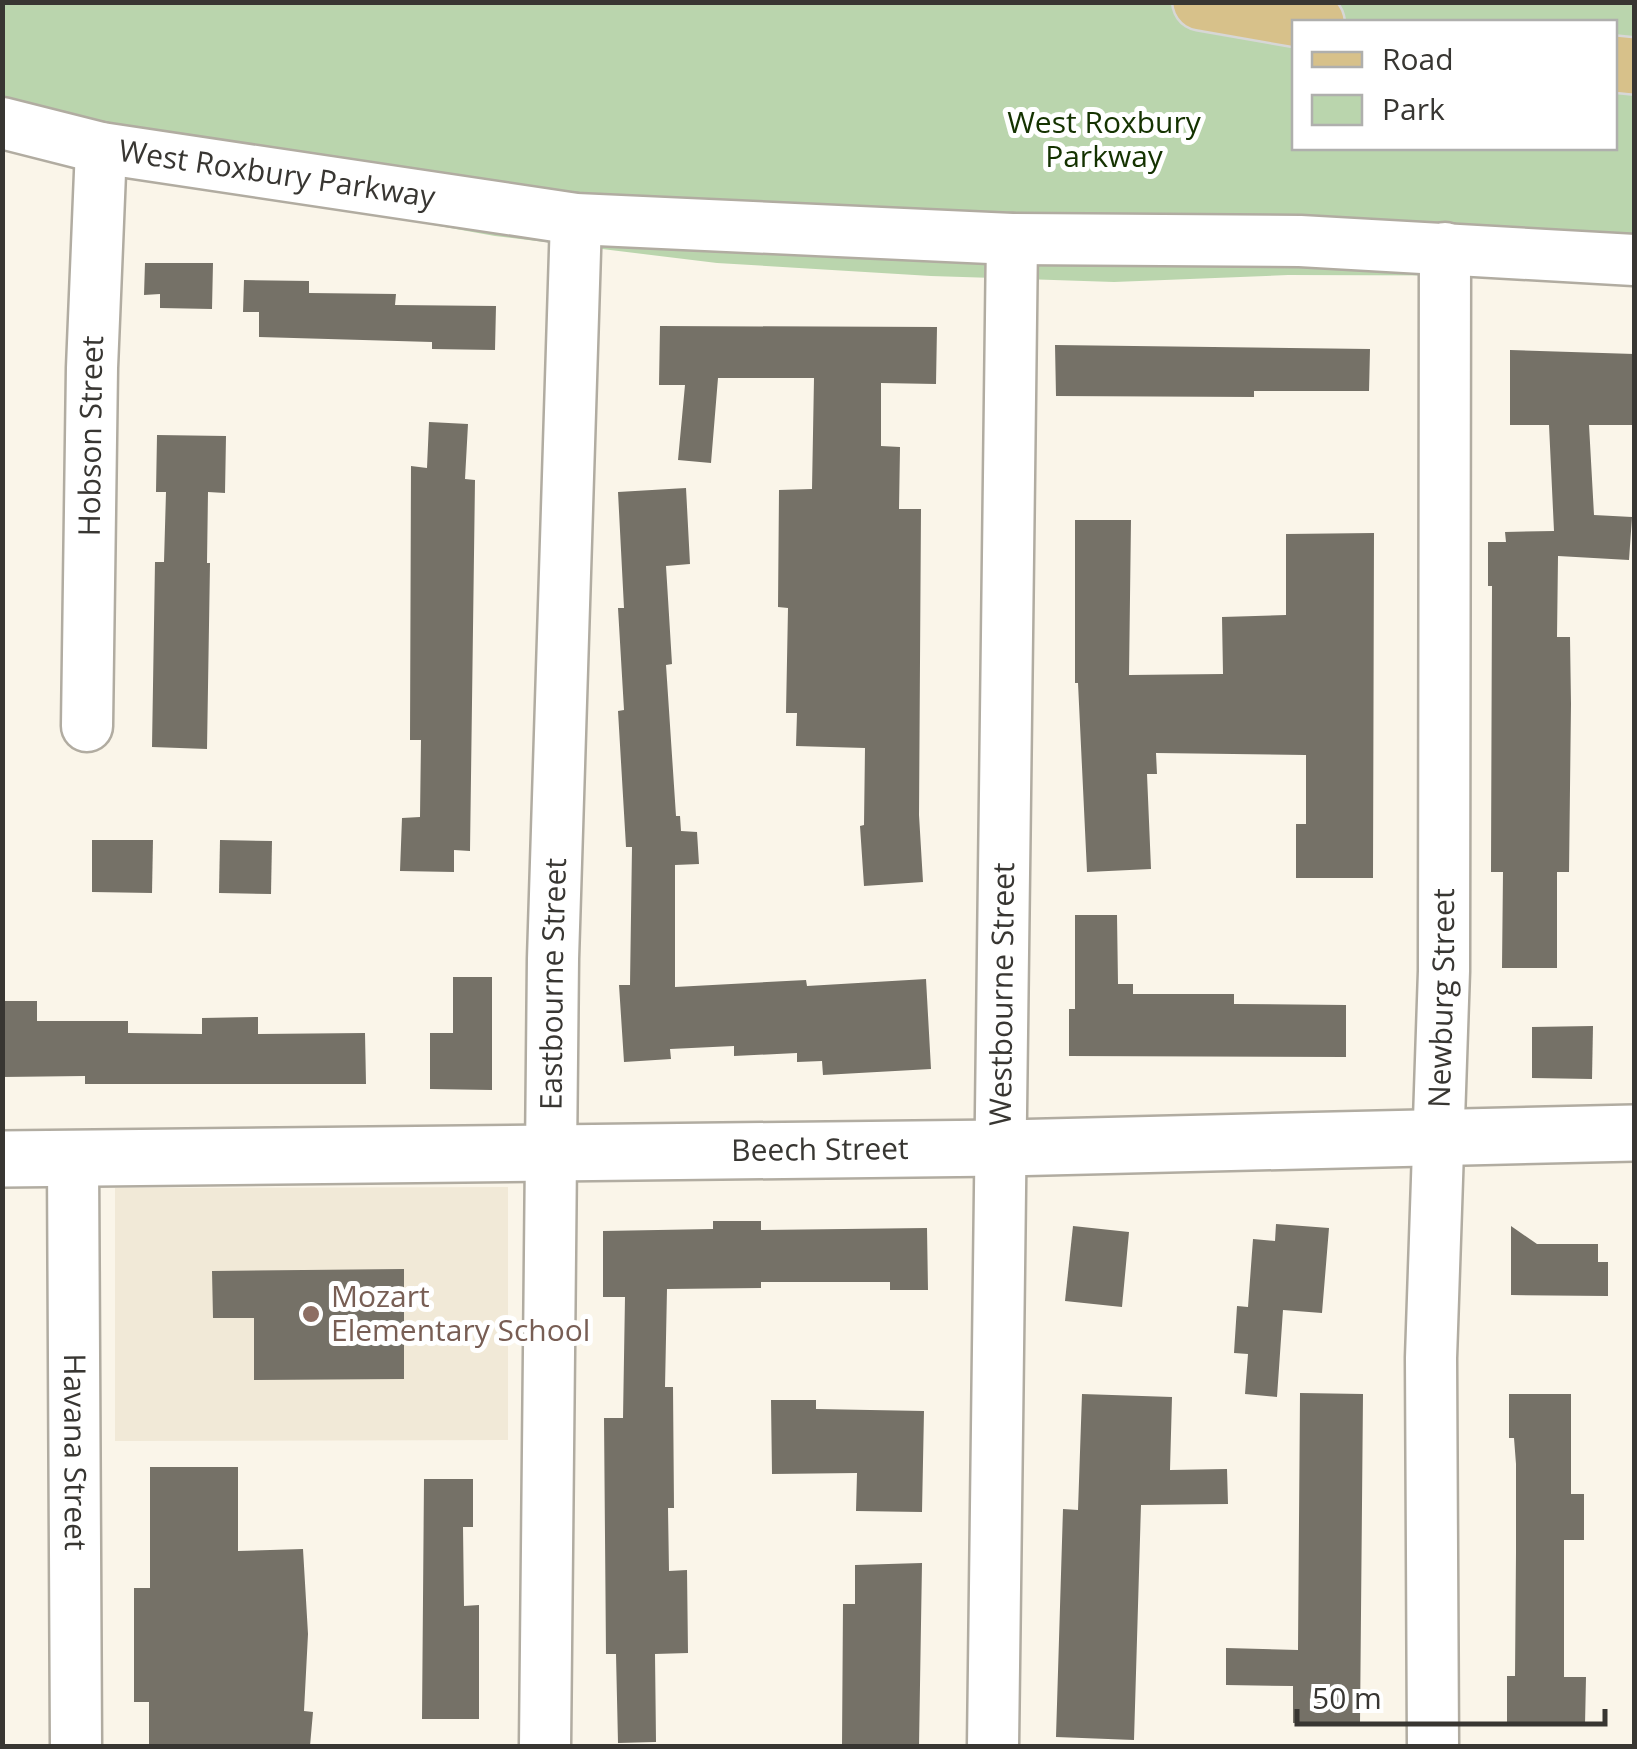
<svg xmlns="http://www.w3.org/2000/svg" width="1637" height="1749" font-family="'Open Sans',sans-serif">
  <rect width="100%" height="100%" fill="#faf5e9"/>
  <path fill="#f1e9d7" d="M 508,1187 L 508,1440 L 115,1441 L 115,1188 Z"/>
  <path fill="#bad5ad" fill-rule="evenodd" d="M 2,3 L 1634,3 L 1634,276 L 1288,275 L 1114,282 L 931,276 L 717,263 L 495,236 L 3,148 ZM 1294,22 L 1614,22 L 1614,148 L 1294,148 Z"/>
  <g fill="#757167">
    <path d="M 145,263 L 213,263 L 212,309 L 160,308 L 160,294 L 144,295 Z"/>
    <path d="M 244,280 L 309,281 L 309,293 L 396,294 L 395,305 L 496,306 L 495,350 L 432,349 L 432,342 L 259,337 L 259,312 L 243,312 Z"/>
    <path d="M 660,326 L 937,327 L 936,384 L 881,383 L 881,446 L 900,447 L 899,509 L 921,509 L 919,815 L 923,882 L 864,886 L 860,826 L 864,825 L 865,748 L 796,746 L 797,713 L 786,713 L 788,608 L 778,607 L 779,490 L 812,489 L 814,378 L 718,378 L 711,463 L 678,460 L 685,385 L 659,385 Z"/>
    <path d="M 1055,345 L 1370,349 L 1369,391 L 1254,391 L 1254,397 L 1056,396 Z"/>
    <path d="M 1510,350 L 1634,354 L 1634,425 L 1589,425 L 1594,515 L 1632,517 L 1629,560 L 1558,556 L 1557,637 L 1570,637 L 1571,704 L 1569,872 L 1557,872 L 1557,968 L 1502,968 L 1503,872 L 1491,872 L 1492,586 L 1488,586 L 1488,542 L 1506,542 L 1505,532 L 1554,531 L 1549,425 L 1510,425 Z"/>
    <path d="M 429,422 L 468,424 L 465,479 L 475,480 L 470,851 L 454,850 L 454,872 L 400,871 L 402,818 L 420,817 L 421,740 L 410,740 L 411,466 L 427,468 Z"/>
    <path d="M 157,435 L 226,436 L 225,493 L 208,492 L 207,563 L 210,563 L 207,749 L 152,747 L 155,562 L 164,562 L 166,492 L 156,492 Z"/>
    <path d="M 686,488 L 690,564 L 666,566 L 672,664 L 666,665 L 676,816 L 680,816 L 681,831 L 697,832 L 699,864 L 675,865 L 675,987 L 806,980 L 807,986 L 926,979 L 931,1069 L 823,1075 L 822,1061 L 797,1062 L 797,1053 L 734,1056 L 734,1046 L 670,1049 L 671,1059 L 624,1062 L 619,985 L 630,985 L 632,847 L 626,847 L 618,711 L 624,710 L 618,608 L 624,608 L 618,492 Z"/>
    <path d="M 1075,520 L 1131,520 L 1129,675 L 1223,674 L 1222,617 L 1286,615 L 1286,534 L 1374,533 L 1373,878 L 1296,878 L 1296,824 L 1306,824 L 1306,755 L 1156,753 L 1157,774 L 1147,774 L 1151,869 L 1087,872 L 1078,683 L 1075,683 Z"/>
    <path d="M 92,840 L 153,840 L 152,893 L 92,892 Z"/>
    <path d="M 220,840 L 272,841 L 271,894 L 219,893 Z"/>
    <path d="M 1075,915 L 1117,915 L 1118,984 L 1133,984 L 1133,994 L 1234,994 L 1234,1004 L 1346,1005 L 1346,1057 L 1069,1056 L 1069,1009 L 1075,1009 Z"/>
    <path d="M 453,977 L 492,977 L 492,1090 L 430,1089 L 430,1033 L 453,1033 Z"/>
    <path d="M 2,1001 L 37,1001 L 37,1021 L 128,1021 L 128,1033 L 202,1034 L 202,1018 L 258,1017 L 258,1034 L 365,1033 L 366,1084 L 85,1084 L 85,1076 L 2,1077 Z"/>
    <path d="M 1593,1026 L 1592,1079 L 1532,1078 L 1532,1027 Z"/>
    <path d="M 713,1221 L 761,1221 L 761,1230 L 927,1228 L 928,1290 L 890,1290 L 890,1282 L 761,1282 L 761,1288 L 667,1289 L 665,1387 L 673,1387 L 674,1508 L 668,1508 L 669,1571 L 687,1570 L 688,1653 L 655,1654 L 656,1742 L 618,1743 L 616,1654 L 606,1654 L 604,1418 L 623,1418 L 625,1297 L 603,1297 L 603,1231 L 713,1229 Z"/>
    <path d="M 1276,1224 L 1329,1228 L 1322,1313 L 1283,1310 L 1277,1397 L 1245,1394 L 1248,1354 L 1234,1353 L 1237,1306 L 1248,1307 L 1253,1239 L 1275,1241 Z"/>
    <path d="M 1073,1226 L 1129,1232 L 1122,1307 L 1065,1301 Z"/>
    <path d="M 1511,1226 L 1537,1244 L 1598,1244 L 1598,1262 L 1608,1262 L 1608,1296 L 1511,1295 Z"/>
    <path d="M 404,1269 L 404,1379 L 254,1380 L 254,1318 L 213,1318 L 212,1271 Z"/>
    <path d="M 1300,1393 L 1363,1394 L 1360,1724 L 1293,1723 L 1293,1686 L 1226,1685 L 1226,1648 L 1298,1650 Z"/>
    <path d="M 1082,1394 L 1172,1397 L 1170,1470 L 1227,1469 L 1228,1504 L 1141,1505 L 1134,1740 L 1056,1737 L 1063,1509 L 1078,1510 Z"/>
    <path d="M 1509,1394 L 1571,1394 L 1571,1494 L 1584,1494 L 1584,1540 L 1564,1540 L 1564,1677 L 1586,1677 L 1585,1725 L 1507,1725 L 1507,1676 L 1515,1676 L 1516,1553 L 1516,1464 L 1514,1438 L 1509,1438 Z"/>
    <path d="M 771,1400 L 816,1400 L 816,1409 L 924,1411 L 922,1512 L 856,1511 L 857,1473 L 772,1474 Z"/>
    <path d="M 150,1467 L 238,1467 L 238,1551 L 303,1549 L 308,1634 L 304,1711 L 313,1712 L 310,1746 L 149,1746 L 149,1702 L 134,1702 L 134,1588 L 150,1588 Z"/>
    <path d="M 424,1479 L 473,1479 L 473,1527 L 463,1527 L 464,1606 L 479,1605 L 479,1719 L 422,1719 Z"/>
    <path d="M 922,1563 L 919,1746 L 842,1746 L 843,1604 L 855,1604 L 855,1565 Z"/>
  </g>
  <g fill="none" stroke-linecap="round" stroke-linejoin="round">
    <g stroke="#b1aca1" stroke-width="55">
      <g id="minor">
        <path id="s1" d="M 2,123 L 101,148 L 576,219 L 1012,239 L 1300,241 L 1634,260"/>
        <path id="s2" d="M 87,726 L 92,368 L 101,148"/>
        <path id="s3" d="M 73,1160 L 76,1746"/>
        <path id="s4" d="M 545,1746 L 553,959 L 576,219"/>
        <path id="s5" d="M 993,1746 L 1012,239"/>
        <path id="s6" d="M 1433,1746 L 1431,1358 L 1444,971 L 1445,248"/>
      </g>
    </g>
    <g stroke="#b1aca1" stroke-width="60">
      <g id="tertiary">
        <path id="s7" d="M 2,1159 L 1001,1148 L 1634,1133"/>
      </g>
    </g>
    <g stroke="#d7d7d6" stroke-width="60">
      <g id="primary">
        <path d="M 1201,2 L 1316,22"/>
        <path d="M 1614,64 L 1634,66"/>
      </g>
    </g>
    <use href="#minor" stroke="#fff" stroke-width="50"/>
    <use href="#tertiary" stroke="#fff" stroke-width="55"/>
    <use href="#primary" stroke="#d7c18a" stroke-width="55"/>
  </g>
  <circle fill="#8d6e63" stroke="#fff" stroke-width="4" cx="311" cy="1314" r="10"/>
  <g text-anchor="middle" stroke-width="10" stroke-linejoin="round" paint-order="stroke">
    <g font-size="30" fill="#143200" stroke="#fff">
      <text x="1104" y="133">West Roxbury<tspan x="1104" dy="34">Parkway</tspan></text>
    </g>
    <g font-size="30" fill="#383632" stroke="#fff">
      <text dy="10" stroke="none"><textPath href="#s1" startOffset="280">West Roxbury Parkway</textPath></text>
      <text dy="10" stroke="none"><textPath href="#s2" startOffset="290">Hobson Street</textPath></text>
      <text dy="10" stroke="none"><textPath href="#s4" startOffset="762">Eastbourne Street</textPath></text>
      <text dy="10" stroke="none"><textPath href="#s5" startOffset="752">Westbourne Street</textPath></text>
      <text dy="10" stroke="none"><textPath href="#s6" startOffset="748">Newburg Street</textPath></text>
      <text dy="10" stroke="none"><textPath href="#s7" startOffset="818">Beech Street</textPath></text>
      <text dy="10" stroke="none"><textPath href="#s3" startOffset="292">Havana Street</textPath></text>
    </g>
    <g font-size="30" fill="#785e54" stroke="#fff" text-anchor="start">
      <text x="331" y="1307">Mozart<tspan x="331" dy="34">Elementary School</tspan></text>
    </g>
  </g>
  <rect width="1637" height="1749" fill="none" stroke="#383632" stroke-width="10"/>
  <rect x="1292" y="20" width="325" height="130" fill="#ffffff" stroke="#afafad" stroke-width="2.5"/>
  <rect x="1312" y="52" width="50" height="15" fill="#d7c18a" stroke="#afafad" stroke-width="2.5"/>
  <text x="1382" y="70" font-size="30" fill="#383632">Road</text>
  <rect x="1312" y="95" width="50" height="30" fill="#bad5ad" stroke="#afafad" stroke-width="2.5"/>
  <text x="1382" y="120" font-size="30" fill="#383632">Park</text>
  <path d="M1297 1709v15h308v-15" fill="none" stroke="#383632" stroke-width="5"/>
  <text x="1312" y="1709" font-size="30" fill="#383632" stroke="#ffffff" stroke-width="8" paint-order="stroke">50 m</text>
</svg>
